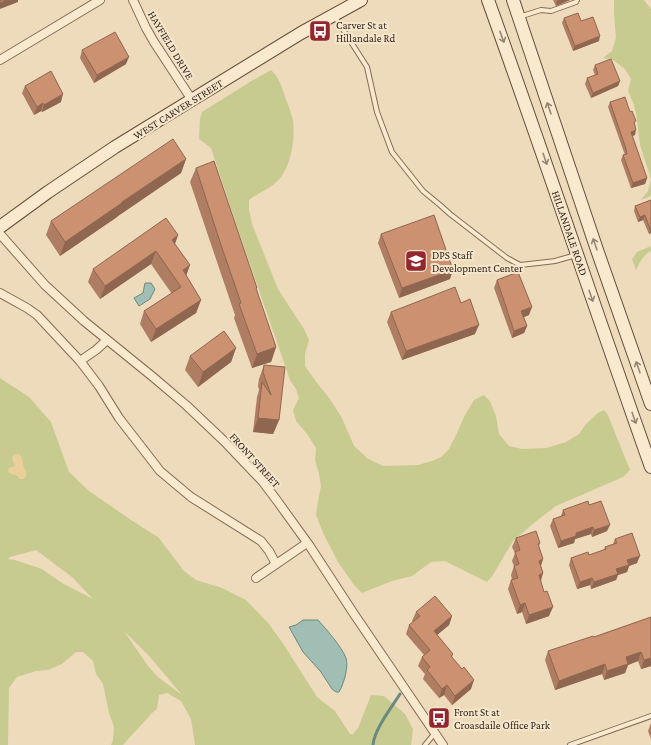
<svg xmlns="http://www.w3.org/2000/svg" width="651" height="745" font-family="'Crimson Pro',serif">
  <rect width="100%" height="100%" fill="#eddbbc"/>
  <g fill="#c8cb90" fill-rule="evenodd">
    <path d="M 614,0 L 644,0 L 651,9 L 651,196 L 641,200 L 648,191 L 651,179 L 640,145 L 639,136 L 636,113 L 633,102 L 628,91 L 631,79 L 625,69 L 613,60 L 603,58 L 612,51 L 616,38 L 614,14 Z"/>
    <path d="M 271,70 C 279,77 282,87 285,97 C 288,104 291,113 293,120 C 295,138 292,162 281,177 C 273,188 259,192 249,200 L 249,209 L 252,224 L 278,289 L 304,329 L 309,340 L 305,354 L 305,366 L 317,383 L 330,399 L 342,418 L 354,446 L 367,458 L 383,466 L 418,465 L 432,461 L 441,457 L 449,449 L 457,433 L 465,415 L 474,400 L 484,395 L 490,401 L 496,416 L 499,434 L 509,446 L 522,449 L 546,448 L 566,442 L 579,434 L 586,424 L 598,413 L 604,410 L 608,415 L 630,470 L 623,477 L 556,506 L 535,522 L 513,541 L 493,575 L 487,582 L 445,561 L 431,562 L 412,576 L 392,581 L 362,593 L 354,585 L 338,562 L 323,533 L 316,515 L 318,501 L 321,486 L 319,474 L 315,460 L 316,448 L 307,434 L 296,421 L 293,410 L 299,398 L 296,389 L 290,380 L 237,227 L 211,148 L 199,139 L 200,119 L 202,112 L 253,80 Z"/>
    <path d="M 651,246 L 651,251 C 644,254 639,263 636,270 L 632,259 L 637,252 Z"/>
    <path d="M 0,378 L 29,397 L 51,422 L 69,472 L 89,491 L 131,520 L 158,537 L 184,571 L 196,580 L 222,588 L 246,600 L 269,624 L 284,645 L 317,697 L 335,711 L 350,734 L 353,734 L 358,728 L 371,695 L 384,696 L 405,714 L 413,729 L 411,745 L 195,745 L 194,738 L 191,719 L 181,701 L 167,693 L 159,695 L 157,709 L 152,713 L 123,745 L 111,745 L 113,740 L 114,727 L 109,713 L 103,684 L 96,674 L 93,661 L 83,652 L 76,652 L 62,664 L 48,670 L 36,671 L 17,677 L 9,688 L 8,745 L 0,745 ZM 36,550 L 72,577 L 93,599 L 62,583 L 42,569 L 15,560 L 8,559 L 10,557 ZM 124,631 L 150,657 L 182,695 L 158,677 L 148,666 Z"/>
  </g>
  <path fill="#eacf98" d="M 16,454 L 19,454 C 23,458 22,459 23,464 C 24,470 27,470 26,477 L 23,479 L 20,479 L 16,475 L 11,474 L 8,472 L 9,468 L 15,466 L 12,458 L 14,455 Z"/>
  <g fill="#a0beb3" stroke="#688b80">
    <path d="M 145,283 L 151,283 L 155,289 L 150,299 L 139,306 L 134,298 L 143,293 Z"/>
    <path d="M 303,620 L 318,620 C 326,629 342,647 346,658 C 348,664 346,672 345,677 C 343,683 342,687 339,692 L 336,692 L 332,689 L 321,672 L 303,652 L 289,627 L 296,625 Z"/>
  </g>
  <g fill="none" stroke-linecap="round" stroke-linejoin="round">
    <path stroke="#688b80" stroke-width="3" d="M 373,745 C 374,730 391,708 400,694"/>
    <g stroke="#856b56" stroke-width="6">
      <g id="lane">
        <path d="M 335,17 L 367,67 L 377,112 L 392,152 L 423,191 L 440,205 L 450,214 L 507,258 L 520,265 L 547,262 L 555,261 L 576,255"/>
        <path d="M 519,17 L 541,10 L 551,11 L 576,2 L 577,0"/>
        <path d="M 425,745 L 435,733"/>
        <path d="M 570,745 L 651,716"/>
      </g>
    </g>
    <g stroke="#856b56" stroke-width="10">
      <g id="street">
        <path d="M 133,0 L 146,28 L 154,42 L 192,100"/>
        <path d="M 0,60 L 100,0"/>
        <path d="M 0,234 L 45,285 L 84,321 L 153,377 L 186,405 L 224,441 L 263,482 L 278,502 L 309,545 L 354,614 L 443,745"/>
        <path d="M 0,293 L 27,308 L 37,315 L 80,361 L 99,386 L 119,418 L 160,471 L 191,497 L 261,541 L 269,551 L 276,564"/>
        <path d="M 80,361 L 96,350 L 107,340"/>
        <path d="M 256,578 L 307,543"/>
      </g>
    </g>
    <g stroke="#664d39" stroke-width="14">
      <g id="secondary">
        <path d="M 488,0 C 544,155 596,312 651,467"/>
        <path d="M 513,0 L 596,247 L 651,404"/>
        <path d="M 0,227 L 48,192 L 115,147 L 301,33 L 361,0"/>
      </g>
    </g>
    <use href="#lane" stroke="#f9e9cf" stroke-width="4"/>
    <use href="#street" stroke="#f9e9cf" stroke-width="8"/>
    <use href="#secondary" stroke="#f9e9cf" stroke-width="12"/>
  </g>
  <g fill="#af7d61">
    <path d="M 553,0 L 570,0 L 556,6 Z"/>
    <path d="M 564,18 L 581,21 L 599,41 L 573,51 L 562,23 Z"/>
    <path d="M 82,50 L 126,64 L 94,83 L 80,58 Z"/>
    <path d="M 595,65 L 620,81 L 618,86 L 591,98 L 585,84 L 587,78 L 595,75 L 593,70 Z"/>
    <path d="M 25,86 L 61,102 L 42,112 L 41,111 L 34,115 L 22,93 Z"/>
    <path d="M 610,102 L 635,125 L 635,135 L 632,136 L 647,178 L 645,184 L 631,188 L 621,160 L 623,155 L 625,155 L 608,107 Z"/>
    <path d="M 186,159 L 181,173 L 118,216 L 117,217 L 60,256 L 46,235 L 51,221 Z"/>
    <path d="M 196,168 L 256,290 L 276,347 L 271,362 L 252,368 L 234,318 L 235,315 L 216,259 L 190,182 Z"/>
    <path d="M 651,200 L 651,233 L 649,234 L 643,220 L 638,222 L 634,211 L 635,206 Z"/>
    <path d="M 381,234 L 450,279 L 399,298 L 378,243 Z"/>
    <path d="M 178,235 L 175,244 L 186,276 L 201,300 L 196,313 L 151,342 L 140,324 L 144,311 L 172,294 L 151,264 L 100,299 L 88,282 L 93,269 Z"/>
    <path d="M 497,280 L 529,315 L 524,317 L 527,326 L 524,333 L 512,338 L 494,288 Z"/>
    <path d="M 461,303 L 475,334 L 402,360 L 387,322 L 391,312 Z"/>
    <path d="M 236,348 L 231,362 L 198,387 L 185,370 L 190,356 Z"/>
    <path d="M 264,365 L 279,420 L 273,434 L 253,432 L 257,397 L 259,390 L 258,386 L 259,379 Z"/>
    <path d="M 589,505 L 607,531 L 592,537 L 591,534 L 575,539 L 574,543 L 558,548 L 550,526 L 553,519 L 561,516 L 563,510 Z"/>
    <path d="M 516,538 L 540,543 L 539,546 L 543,559 L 541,566 L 543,573 L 541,581 L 549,616 L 526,624 L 522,612 L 517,614 L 508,589 L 511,580 L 512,580 L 511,575 L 514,566 L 512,561 L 515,553 L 512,547 Z"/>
    <path d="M 615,539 L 637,563 L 629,566 L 627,572 L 618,575 L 616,580 L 591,589 L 590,585 L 577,589 L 569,565 L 571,558 L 589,555 L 604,550 L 605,547 L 613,544 Z"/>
    <path d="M 416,612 L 452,616 L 449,625 L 437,635 L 453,654 L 452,657 L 471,689 L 452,705 L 444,695 L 439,698 L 423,679 L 425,674 L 418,666 L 422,657 L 424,655 L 406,634 L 409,625 L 413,622 L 412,621 Z"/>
    <path d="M 651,617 L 651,666 L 641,669 L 638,661 L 628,665 L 625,673 L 604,680 L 602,674 L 555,690 L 545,660 L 548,651 L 594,637 Z"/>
    <path d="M 651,723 L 651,739 L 648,731 Z"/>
  </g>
  <g fill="#8f664f">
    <path d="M 6,0 L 18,0 L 18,2 L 0,9 L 0,3 Z"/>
    <path d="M 559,0 L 570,0 L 556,6 L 557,1 Z"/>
    <path d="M 600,36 L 599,41 L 573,51 L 575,46 Z"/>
    <path d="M 129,57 L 126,64 L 94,83 L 97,75 Z"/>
    <path d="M 620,81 L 618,86 L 591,98 L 593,93 Z"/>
    <path d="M 63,94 L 61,102 L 42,112 L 44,105 Z"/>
    <path d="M 43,103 L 41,111 L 34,115 L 37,107 Z"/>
    <path d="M 636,130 L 635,135 L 629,137 L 631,132 Z"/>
    <path d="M 186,159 L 181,173 L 118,216 L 117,217 L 60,256 L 65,242 L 122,202 Z"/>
    <path d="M 647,178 L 645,184 L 631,188 L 633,183 Z"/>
    <path d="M 645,215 L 643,220 L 638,222 L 640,217 Z"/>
    <path d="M 650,229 L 651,229 L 651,233 L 649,234 Z"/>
    <path d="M 178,235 L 173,249 L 172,240 Z"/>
    <path d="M 156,251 L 151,264 L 100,299 L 105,286 Z"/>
    <path d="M 190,265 L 185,279 L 178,284 L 183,270 Z"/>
    <path d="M 453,270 L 450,279 L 399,298 L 402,288 Z"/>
    <path d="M 201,300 L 196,313 L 151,342 L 156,329 Z"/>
    <path d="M 532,307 L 529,315 L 519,319 L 521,311 Z"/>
    <path d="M 479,325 L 475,334 L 402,360 L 406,351 Z"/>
    <path d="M 527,326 L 524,333 L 512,338 L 514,331 Z"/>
    <path d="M 276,347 L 271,362 L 252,368 L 257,354 Z"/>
    <path d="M 236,348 L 231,362 L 198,387 L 203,372 Z"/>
    <path d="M 258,418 L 279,420 L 273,434 L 253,432 Z"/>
    <path d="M 610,525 L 607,531 L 592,537 L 594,530 Z"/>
    <path d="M 593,527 L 591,534 L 575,539 L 574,543 L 558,548 L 561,541 L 576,533 Z"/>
    <path d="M 640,556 L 637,563 L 629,566 L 627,572 L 618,575 L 616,580 L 591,589 L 594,582 L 616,569 L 627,560 Z"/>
    <path d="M 543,559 L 540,568 L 539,561 Z"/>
    <path d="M 543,573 L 540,582 L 539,575 Z"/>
    <path d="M 592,578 L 590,585 L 577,589 L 580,582 Z"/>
    <path d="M 525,603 L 522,612 L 517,614 L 520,605 Z"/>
    <path d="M 553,607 L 549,616 L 526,624 L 529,615 Z"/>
    <path d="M 452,616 L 449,625 L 431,640 L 434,631 Z"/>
    <path d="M 641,652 L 638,661 L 628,665 L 625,673 L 604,680 L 607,671 L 626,657 Z"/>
    <path d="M 651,658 L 651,666 L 641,669 L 644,660 Z"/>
    <path d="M 605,664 L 602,674 L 555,690 L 559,681 Z"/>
    <path d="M 474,680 L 471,689 L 452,705 L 455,696 Z"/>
    <path d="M 447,685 L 444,695 L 439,698 L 442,689 Z"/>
  </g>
  <g fill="#cc9171" stroke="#8f664f">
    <path d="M 0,0 L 6,0 L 0,3 Z"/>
    <path d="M 578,13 L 581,21 L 593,17 L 600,36 L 575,46 L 564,18 Z"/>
    <path d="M 115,32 L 129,57 L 97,75 L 82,50 Z"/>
    <path d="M 611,59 L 620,81 L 593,93 L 587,78 L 598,74 L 595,65 Z"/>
    <path d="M 51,71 L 63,94 L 44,105 L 43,103 L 37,107 L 25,86 Z"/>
    <path d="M 625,97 L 630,112 L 632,111 L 636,121 L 634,122 L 636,130 L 631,132 L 647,178 L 633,183 L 623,155 L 627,154 L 626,149 L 610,102 Z"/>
    <path d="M 173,139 L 186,159 L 122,202 L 122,203 L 65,242 L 51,221 Z"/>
    <path d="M 214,161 L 257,288 L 256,288 L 276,347 L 257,354 L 239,304 L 241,303 L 221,245 L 196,168 Z"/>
    <path d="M 651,200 L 651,229 L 650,229 L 645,215 L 640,217 L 635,206 Z"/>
    <path d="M 434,215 L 453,270 L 402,288 L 381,234 Z"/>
    <path d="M 166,218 L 178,235 L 172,240 L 190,265 L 183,270 L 201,300 L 156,329 L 144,311 L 181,287 L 156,251 L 105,286 L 93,269 Z"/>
    <path d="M 518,272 L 532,307 L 521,311 L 527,326 L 514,331 L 497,280 Z"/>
    <path d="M 455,287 L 461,303 L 470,299 L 479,325 L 406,351 L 391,312 Z"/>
    <path d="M 224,331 L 236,348 L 203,372 L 190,356 Z"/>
    <path d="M 264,365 L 285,367 L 279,420 L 258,418 L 262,382 L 271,395 L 263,372 Z"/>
    <path d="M 588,501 L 589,505 L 601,501 L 610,525 L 594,530 L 593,527 L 576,533 L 576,536 L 561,541 L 553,519 L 565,515 L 563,510 Z"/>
    <path d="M 536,531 L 540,543 L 538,544 L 543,559 L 539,561 L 543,573 L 539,575 L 544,592 L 547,591 L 553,607 L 529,615 L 525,603 L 520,605 L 511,580 L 518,578 L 514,566 L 519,564 L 515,552 L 520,550 L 516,538 Z"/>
    <path d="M 632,533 L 640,556 L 627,560 L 629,565 L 616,569 L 618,574 L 594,582 L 592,578 L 580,582 L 571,558 L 588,552 L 589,555 L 606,549 L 605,547 L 617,543 L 615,539 Z"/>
    <path d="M 435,596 L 452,616 L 434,631 L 453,654 L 451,656 L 462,669 L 464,667 L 474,680 L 455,696 L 447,685 L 442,689 L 427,670 L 430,667 L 422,657 L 430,650 L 409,625 L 420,616 L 416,612 Z"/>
    <path d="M 651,617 L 651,658 L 644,660 L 641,652 L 626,657 L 628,664 L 607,671 L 605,664 L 559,681 L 548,651 L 593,636 L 594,637 Z"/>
  </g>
  <defs><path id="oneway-shaft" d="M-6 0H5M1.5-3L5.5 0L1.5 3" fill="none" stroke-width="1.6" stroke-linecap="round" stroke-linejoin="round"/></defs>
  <g stroke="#968775">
    <use href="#oneway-shaft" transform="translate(502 37) rotate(70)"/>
    <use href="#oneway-shaft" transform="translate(549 108) rotate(-109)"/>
    <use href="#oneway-shaft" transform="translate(545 159) rotate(71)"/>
    <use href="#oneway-shaft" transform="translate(595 244) rotate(-109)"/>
    <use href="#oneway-shaft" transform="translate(591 296) rotate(71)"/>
    <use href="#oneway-shaft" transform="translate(638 367) rotate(-109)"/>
    <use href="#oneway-shaft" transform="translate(634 418) rotate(71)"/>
  </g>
  <defs>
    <g id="bus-square" transform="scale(1.15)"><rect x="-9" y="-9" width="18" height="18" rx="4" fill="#94262e" stroke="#f5e6cb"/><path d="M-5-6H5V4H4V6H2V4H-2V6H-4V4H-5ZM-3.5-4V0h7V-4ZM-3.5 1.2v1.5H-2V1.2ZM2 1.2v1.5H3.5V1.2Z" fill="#fff"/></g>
    <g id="school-square" transform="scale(1.15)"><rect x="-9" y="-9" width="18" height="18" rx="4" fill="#94262e" stroke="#f5e6cb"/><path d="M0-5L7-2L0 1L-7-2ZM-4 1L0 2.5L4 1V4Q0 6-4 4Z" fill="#fff"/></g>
  </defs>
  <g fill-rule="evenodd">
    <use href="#bus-square" x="320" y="31"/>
    <use href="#school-square" x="416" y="261"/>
    <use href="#bus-square" x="439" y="718"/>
  </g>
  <g text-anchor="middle" stroke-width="4" stroke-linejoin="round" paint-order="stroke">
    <g font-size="11" fill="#34251b" stroke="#f5e6cb" text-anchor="start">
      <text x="336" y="29">Carver St at<tspan x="336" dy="13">Hillandale Rd</tspan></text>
      <text x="432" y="259">DPS Staff<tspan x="432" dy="13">Development Center</tspan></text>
      <text x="454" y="716">Front St at<tspan x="454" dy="13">Croasdaile Office Park</tspan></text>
    </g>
    <g font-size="11" fill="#34251b" stroke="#f5e6cb">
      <text transform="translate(171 45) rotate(59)" y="4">HAYFIELD DRIVE</text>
      <text transform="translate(178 109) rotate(-32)" y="4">WEST CARVER STREET</text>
      <text transform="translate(570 233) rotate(71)" y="4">HILLANDALE ROAD</text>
      <text transform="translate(255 460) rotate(48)" y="4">FRONT STREET</text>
    </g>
  </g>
</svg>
